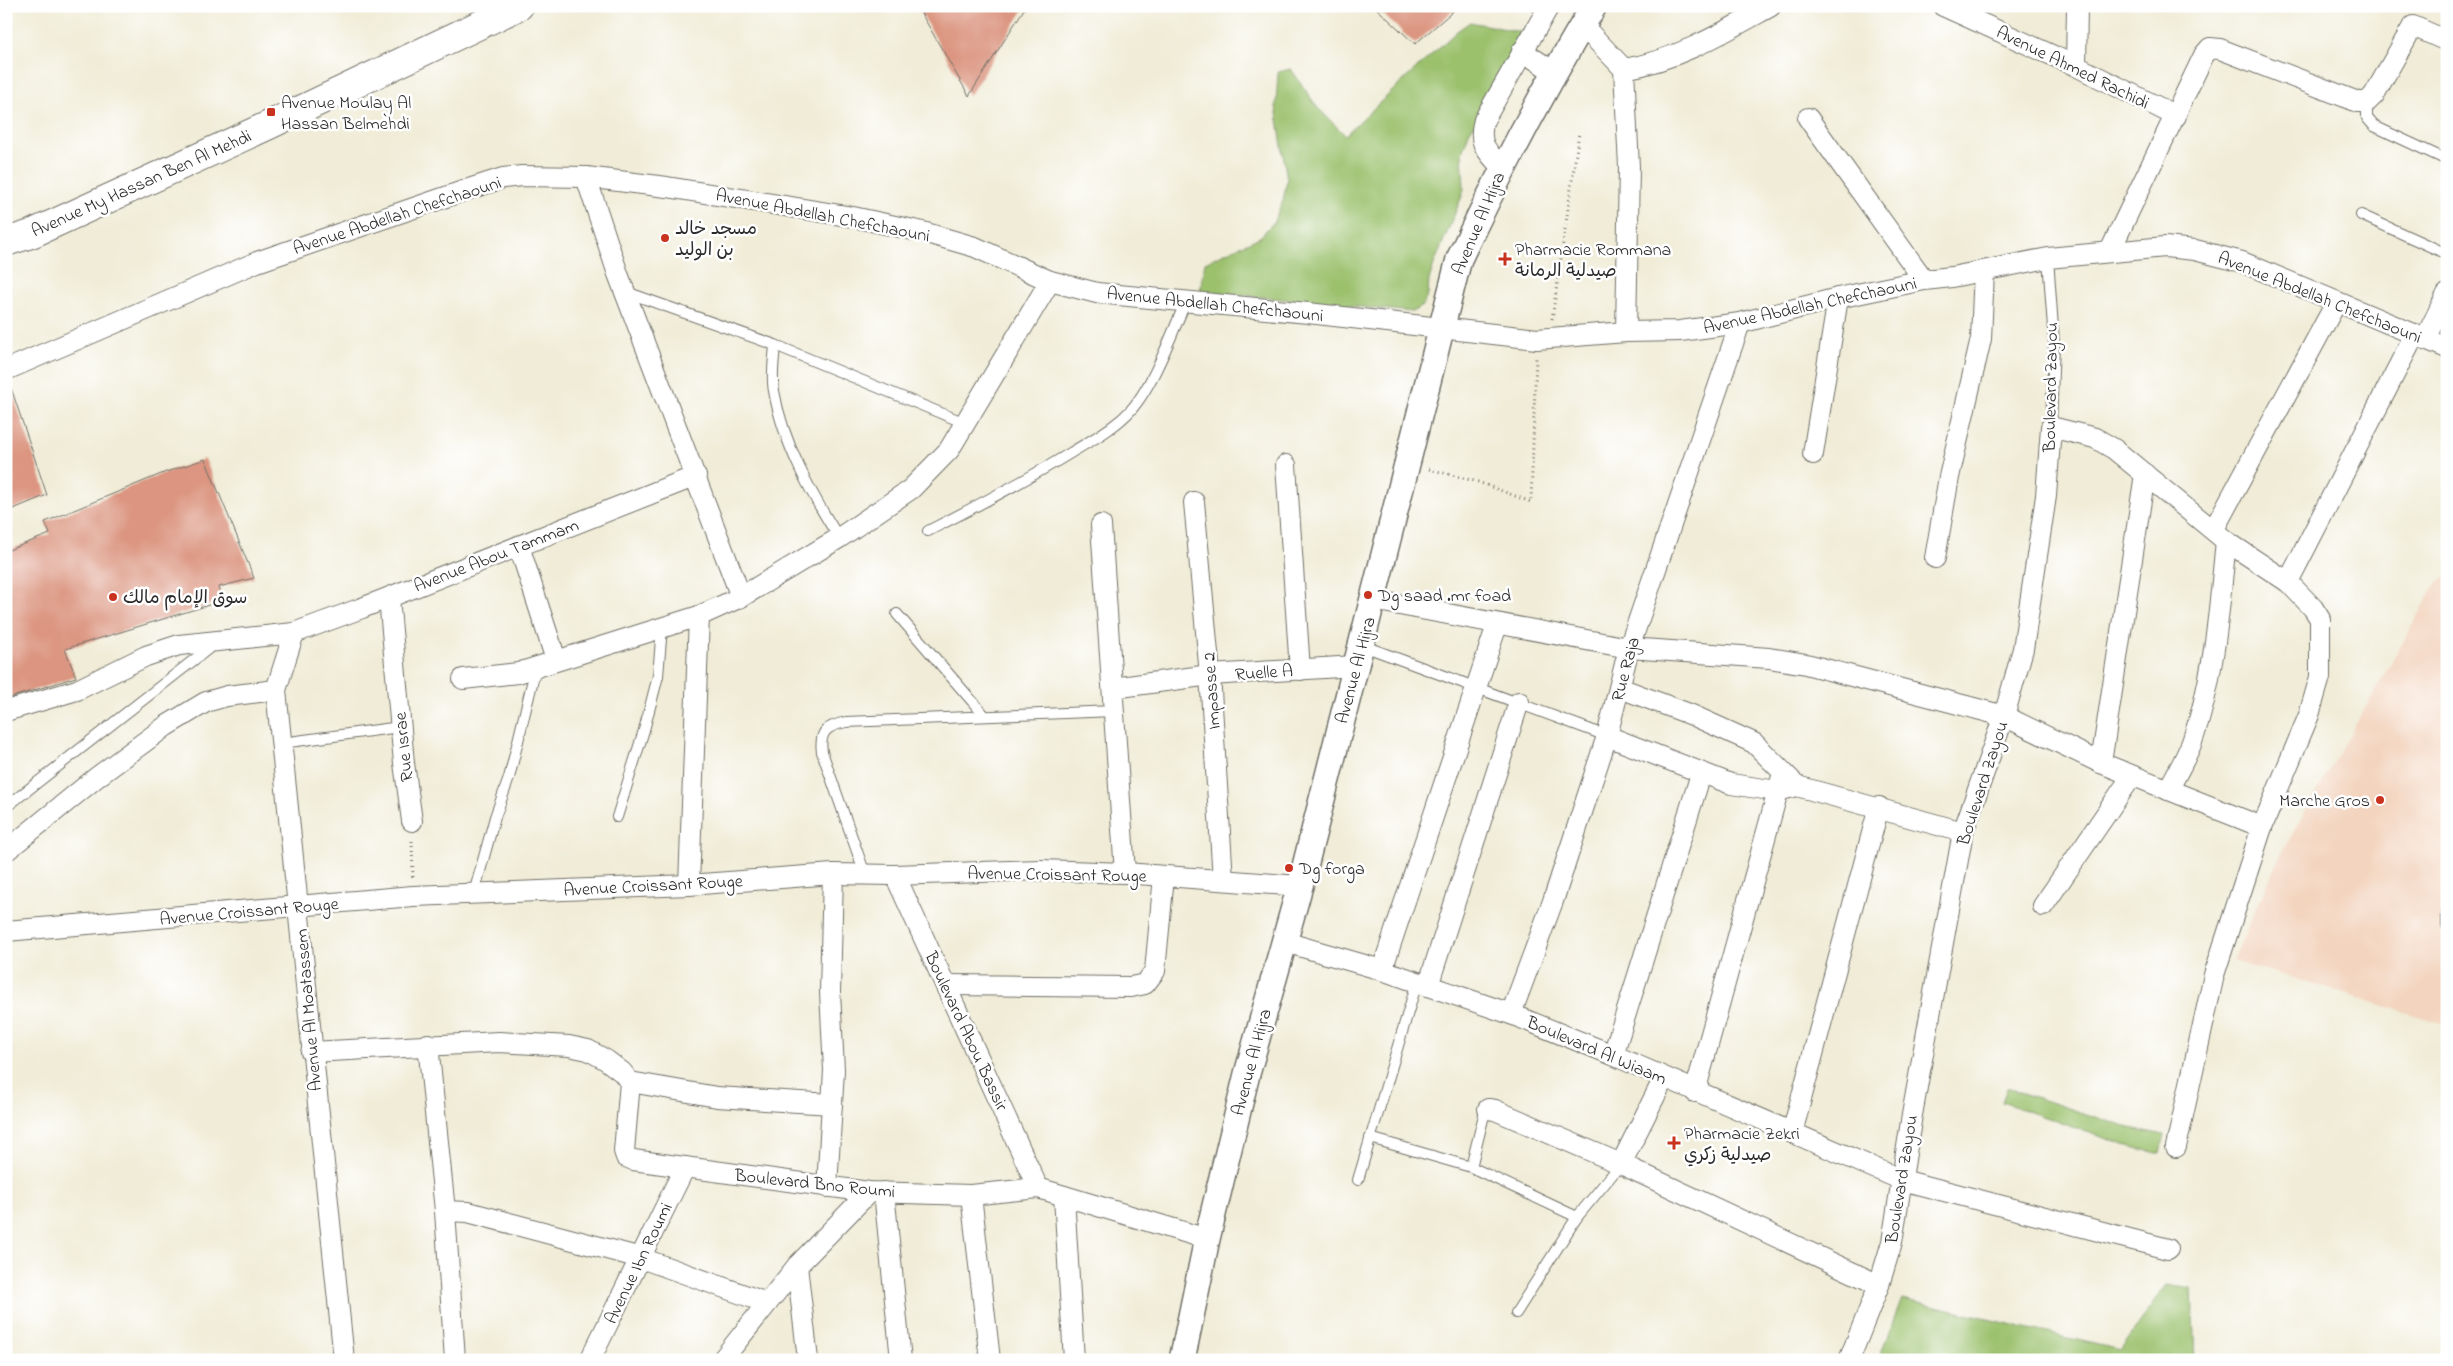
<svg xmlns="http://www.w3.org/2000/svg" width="2453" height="1366" font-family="'Indie Flower','Playpen Sans Arabic',sans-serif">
  <rect width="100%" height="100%" fill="#fff"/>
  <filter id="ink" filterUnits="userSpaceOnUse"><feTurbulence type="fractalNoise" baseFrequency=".02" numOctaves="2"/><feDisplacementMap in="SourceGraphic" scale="10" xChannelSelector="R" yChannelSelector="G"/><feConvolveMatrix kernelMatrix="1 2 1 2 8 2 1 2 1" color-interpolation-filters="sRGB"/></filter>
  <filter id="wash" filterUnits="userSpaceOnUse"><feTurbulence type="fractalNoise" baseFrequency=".0096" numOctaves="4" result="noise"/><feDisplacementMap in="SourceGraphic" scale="20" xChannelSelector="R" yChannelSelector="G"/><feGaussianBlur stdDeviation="1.12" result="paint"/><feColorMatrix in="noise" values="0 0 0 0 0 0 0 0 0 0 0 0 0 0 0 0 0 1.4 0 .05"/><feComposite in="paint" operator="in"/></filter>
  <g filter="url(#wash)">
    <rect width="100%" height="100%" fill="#f0ecd7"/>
    <path fill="#f3d4be" d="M 2447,576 L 2447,1025 L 2233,960 L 2282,852 L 2438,581 Z"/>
    <g fill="#9bc16d" stroke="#63764c">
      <path d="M 1470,22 L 1531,34 L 1469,133 L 1462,153 L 1464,188 L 1462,196 L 1434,264 L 1429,280 L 1428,295 L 1422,306 L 1412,312 L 1200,291 L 1205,262 L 1260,237 L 1273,223 L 1283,201 L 1287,180 L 1276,106 L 1278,72 L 1291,69 L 1317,107 L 1345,135 L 1457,31 Z"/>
      <path d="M 2007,1088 L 2126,1127 L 2164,1135 L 2160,1154 L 2124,1145 L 2002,1102 Z"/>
      <path d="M 2167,1284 L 2192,1288 L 2195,1360 L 1878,1360 L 1902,1299 L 2120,1350 Z"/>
    </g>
    <g id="blocks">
      <g fill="#db9580">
        <path d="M 917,6 L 1026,6 L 969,96 Z"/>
        <path d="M 1374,6 L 1459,6 L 1415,44 Z"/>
        <path d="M 9,382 L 47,495 L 6,512 L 6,383 Z"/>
        <path d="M 205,459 L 254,578 L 219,587 L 222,601 L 65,649 L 76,677 L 6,699 L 6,551 L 50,534 L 45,522 L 166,472 Z"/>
      </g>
    </g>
  </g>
  <g filter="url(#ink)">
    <use href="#blocks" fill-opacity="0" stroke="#706f67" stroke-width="1"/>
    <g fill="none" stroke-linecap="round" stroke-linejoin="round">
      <g stroke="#706f67" stroke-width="12">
        <g id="service">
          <path d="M 2367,102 L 2367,118 L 2374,126 L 2447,160"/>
          <path d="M 2361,215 L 2447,254"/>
          <path d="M 2048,258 L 2054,342 L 2051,427"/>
          <path d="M 626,292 L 775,345 L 965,423"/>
          <path d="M 775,345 C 774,360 771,377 774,391 C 783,443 811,494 839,538"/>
          <path d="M 928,531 C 977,506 1025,481 1072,452 C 1090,441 1111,430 1126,415 C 1151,392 1172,333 1186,301"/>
          <path d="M 897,614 L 985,716"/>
          <path d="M 1361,645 L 1607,736"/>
          <path d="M 282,743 L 400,727"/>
          <path d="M 6,807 L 213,645"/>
          <path d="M 617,817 L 644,730 L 658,676 L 662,627"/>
          <path d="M 865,874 L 822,752 C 819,731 827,726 846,722 L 1114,711"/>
          <path d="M 474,893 L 495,817 L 509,778 L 536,667"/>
          <path d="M 2447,913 L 2447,926"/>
          <path d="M 1370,1138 L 1471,1167 L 1577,1217"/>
          <path d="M 1471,1167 L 1484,1115 L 1488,1109"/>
          <path d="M 1358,1180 L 1417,982"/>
          <path d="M 1516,1313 L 1577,1217 L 1621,1164"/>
        </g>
      </g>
      <g stroke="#706f67" stroke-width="22">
        <g id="minor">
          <path d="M 1943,6 L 2076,66 L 2176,116"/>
          <path d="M 1582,25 L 1624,69 C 1678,60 1724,32 1771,6"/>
          <path d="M 1522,51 L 1554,72"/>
          <path d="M 2076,66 L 2077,6"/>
          <path d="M 1624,69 L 1629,167 L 1626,332"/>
          <path d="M 1808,118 L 1924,280"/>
          <path d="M 1502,168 C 1487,151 1477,144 1484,120 L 1549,6"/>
          <path d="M 586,177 L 618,274 L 741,597"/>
          <path d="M 2110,251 L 2204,55 L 2210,48 L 2220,49 L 2358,102 L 2367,102 L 2374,95 L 2413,26 L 2447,41"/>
          <path d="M 2425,339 L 2447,294"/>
          <path d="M 6,370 L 257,262 L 469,189 L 503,178 L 522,176 L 586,177 L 667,187 L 853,217 L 923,232 L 975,247 L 1050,281 L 1097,293 L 1308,313 L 1537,339 L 1626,332 L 1680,331 L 1740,323 L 1838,298 L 1924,280 L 1952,277 L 2048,258 L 2165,247 L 2195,250 L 2242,262 L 2447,348"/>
          <path d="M 1813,454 L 1838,298"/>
          <path d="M 1286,465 L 1300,670"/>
          <path d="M 1194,502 L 1210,675 L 1223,880"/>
          <path d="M 1101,525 L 1125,873"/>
          <path d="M 2214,529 L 2336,303"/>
          <path d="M 519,546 L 556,660"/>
          <path d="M 1935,558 L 1949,477 L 1981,339 L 1984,271"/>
          <path d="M 2288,582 L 2415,334"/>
          <path d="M 389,598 L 404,763 L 412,821"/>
          <path d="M 1373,600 L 1629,648 L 1769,658 L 1806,664 L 2004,716 L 2101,763 L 2262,827"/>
          <path d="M 294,633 L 276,690 L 344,1360"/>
          <path d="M 463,679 L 518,673 L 699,616 L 741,597 L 839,538 L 911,489 L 949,450 L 1050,281"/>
          <path d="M 1113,688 L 1210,675 L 1355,666"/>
          <path d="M 1620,688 L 1692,715 L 1754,743 L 1791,780"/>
          <path d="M 6,711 L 77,690 L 146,656 L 179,645 L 294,633 L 362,608 L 696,476"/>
          <path d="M 1607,736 L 1731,784 L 1777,791 L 1797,786 L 1963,832"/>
          <path d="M 2101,763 L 2145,474"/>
          <path d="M 2168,790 C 2176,775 2186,758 2192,742 C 2215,677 2219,608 2226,541"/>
          <path d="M 6,851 L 97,777 L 166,726 L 206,702 L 227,696 L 276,690"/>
          <path d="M 895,875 L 1038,1188"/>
          <path d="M 689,885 L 699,616"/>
          <path d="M 2043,906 L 2132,776"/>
          <path d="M 6,931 L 413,896 L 689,885 L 833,874 L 895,875 L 1041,870 L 1125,873 L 1300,886"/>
          <path d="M 1285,942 L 1382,970 L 1511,1014 L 1613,1055 L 1902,1180 L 2168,1249"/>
          <path d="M 1382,970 L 1497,625"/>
          <path d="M 946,985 L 1131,987 L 1145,984 L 1155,971 L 1164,876"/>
          <path d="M 1428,986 L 1519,702"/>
          <path d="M 1511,1014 L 1553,901 L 1607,736 L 1629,648 L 1740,323"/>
          <path d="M 428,1044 L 445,1211 L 455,1360"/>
          <path d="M 311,1052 L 499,1042 L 569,1046 L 588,1050 L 606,1060 L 622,1072 L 630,1082 L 624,1151 L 626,1157 L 633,1160 L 869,1192 L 971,1195 L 1038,1188 L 1207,1239"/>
          <path d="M 1613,1055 L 1701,774"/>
          <path d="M 630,1082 L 717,1097 L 832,1104"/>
          <path d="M 1695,1092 L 1783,773"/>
          <path d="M 1488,1109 L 1495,1110 L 1621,1164 L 1879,1285"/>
          <path d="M 1792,1133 L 1879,807"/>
          <path d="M 1621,1164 L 1664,1078"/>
          <path d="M 827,1187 L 834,1070 L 830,992 L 833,874"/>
          <path d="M 884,1192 L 901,1360"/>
          <path d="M 971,1195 L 990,1360"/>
          <path d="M 1064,1196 L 1074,1360"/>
          <path d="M 445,1211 L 468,1212 L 641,1258 L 767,1303"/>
          <path d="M 797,1266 L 808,1360"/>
          <path d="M 590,1360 L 685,1167"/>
          <path d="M 722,1360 L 797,1266 L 869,1192"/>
          <path d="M 1849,1360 L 1879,1285 L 1892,1242 L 1912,1115 L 1963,832 L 2004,716 L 2023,649 L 2046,496 L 2051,427 L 2095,438 L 2114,449 L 2226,541 L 2288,582 L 2313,608 L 2320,619 L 2320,677 L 2309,715 L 2262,827 L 2214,975 L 2176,1147"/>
        </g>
      </g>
      <g stroke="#706f67" stroke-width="28">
        <path id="tertiary" d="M 1182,1360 L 1207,1239 L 1247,1074 L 1300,886 L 1459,259 C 1500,172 1544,88 1594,6"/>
      </g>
      <g stroke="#706f67" stroke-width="30">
        <path id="primary" d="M 6,242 L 31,234 L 267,126 L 519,6"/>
      </g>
      <g stroke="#706f67" stroke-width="3" stroke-dasharray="1 4" stroke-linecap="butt">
        <path d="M 1552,319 L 1579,133"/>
        <path d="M 1429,469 L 1478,482 L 1531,502 L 1536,358"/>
        <path d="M 412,841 L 413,878"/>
      </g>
      <use href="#service" stroke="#fff" stroke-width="10"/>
      <use href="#minor" stroke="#fff" stroke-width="20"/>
      <use href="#tertiary" stroke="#fff" stroke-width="25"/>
      <use href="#primary" stroke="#fff" stroke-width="28"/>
    </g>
  </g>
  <g fill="#c8321e" stroke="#fff" stroke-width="2">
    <rect x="266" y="107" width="10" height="10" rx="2.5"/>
    <circle cx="665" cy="238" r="5"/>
    <path d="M1502.5 251.5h5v5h5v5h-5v5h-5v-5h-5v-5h5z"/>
    <circle cx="1368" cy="595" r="5"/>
    <circle cx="113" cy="597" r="5"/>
    <circle cx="2380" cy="800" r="5"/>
    <circle cx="1289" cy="868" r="5"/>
    <path d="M1671.5 1135.5h5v5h5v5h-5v5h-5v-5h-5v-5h5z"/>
  </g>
  <g text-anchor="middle" stroke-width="5" stroke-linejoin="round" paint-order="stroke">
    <g font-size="18" fill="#2b2b2b" stroke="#fff">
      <text transform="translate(2073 67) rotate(26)" y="6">Avenue Ahmed Rachidi</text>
      <text transform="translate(141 183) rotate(-24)" y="6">Avenue My Hassan Ben Al Mehdi</text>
      <text transform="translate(397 215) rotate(-18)" y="6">Avenue Abdellah Chefchaouni</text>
      <text transform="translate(823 215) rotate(11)" y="6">Avenue Abdellah Chefchaouni</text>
      <text transform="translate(1478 223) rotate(-67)" y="6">Avenue Al Hijra</text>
      <text transform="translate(2320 297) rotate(22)" y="6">Avenue Abdellah Chefchaouni</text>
      <text transform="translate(1215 304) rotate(6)" y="6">Avenue Abdellah Chefchaouni</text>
      <text transform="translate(1810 305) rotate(-12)" y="6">Avenue Abdellah Chefchaouni</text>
      <text transform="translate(2050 387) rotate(-89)" y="6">Boulevard Zayou</text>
      <text transform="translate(496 555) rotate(-21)" y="6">Avenue Abou Tammam</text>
      <text transform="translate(1625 669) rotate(-75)" y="6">Rue Raja</text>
      <text transform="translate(1355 670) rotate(-75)" y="6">Avenue Al Hijra</text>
      <text transform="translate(1264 672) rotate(-4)" y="6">Ruelle A</text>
      <text transform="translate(1211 691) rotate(-94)" y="6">Impasse 2</text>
      <text transform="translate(403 747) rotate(-96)" y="6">Rue Israe</text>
      <text transform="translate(1982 783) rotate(-72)" y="6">Boulevard Zayou</text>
      <text transform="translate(1057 874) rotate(1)" y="6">Avenue Croissant Rouge</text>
      <text transform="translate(653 885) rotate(-3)" y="6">Avenue Croissant Rouge</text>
      <text transform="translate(249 911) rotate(-5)" y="6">Avenue Croissant Rouge</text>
      <text transform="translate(308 1010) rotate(-95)" y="6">Avenue Al Moatassem</text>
      <text transform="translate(967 1031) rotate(65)" y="6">Boulevard Abou Bassir</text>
      <text transform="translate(1597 1050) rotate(23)" y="6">Boulevard Al Wiaam</text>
      <text transform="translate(1251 1062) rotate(-75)" y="6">Avenue Al Hijra</text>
      <text transform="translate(1901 1179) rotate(-81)" y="6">Boulevard Zayou</text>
      <text transform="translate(815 1183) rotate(6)" y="6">Boulevard Bno Roumi</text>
      <text transform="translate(638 1263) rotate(-64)" y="6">Avenue Ibn Roumi</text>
    </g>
    <g font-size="18" fill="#2b2b2b" stroke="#fff" text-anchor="start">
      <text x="281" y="108">Avenue Moulay Al<tspan x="281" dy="21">Hassan Belmehdi</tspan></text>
      <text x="675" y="234">مسجد خالد<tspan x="675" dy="21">بن الوليد</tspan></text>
      <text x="1515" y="255">Pharmacie Rommana<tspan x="1515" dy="21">صيدلية الرمانة</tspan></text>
      <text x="1378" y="601">Dg saad .mr foad</text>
      <text x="123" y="603">سوق الإمام مالك</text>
      <text x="2370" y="806" text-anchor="end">Marche Gros</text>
      <text x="1299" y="874">Dg forga</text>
      <text x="1684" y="1139">Pharmacie Zekri<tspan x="1684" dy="21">صيدلية زكري</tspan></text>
    </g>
  </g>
  <rect width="2453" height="1366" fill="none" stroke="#fff" stroke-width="25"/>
</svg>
